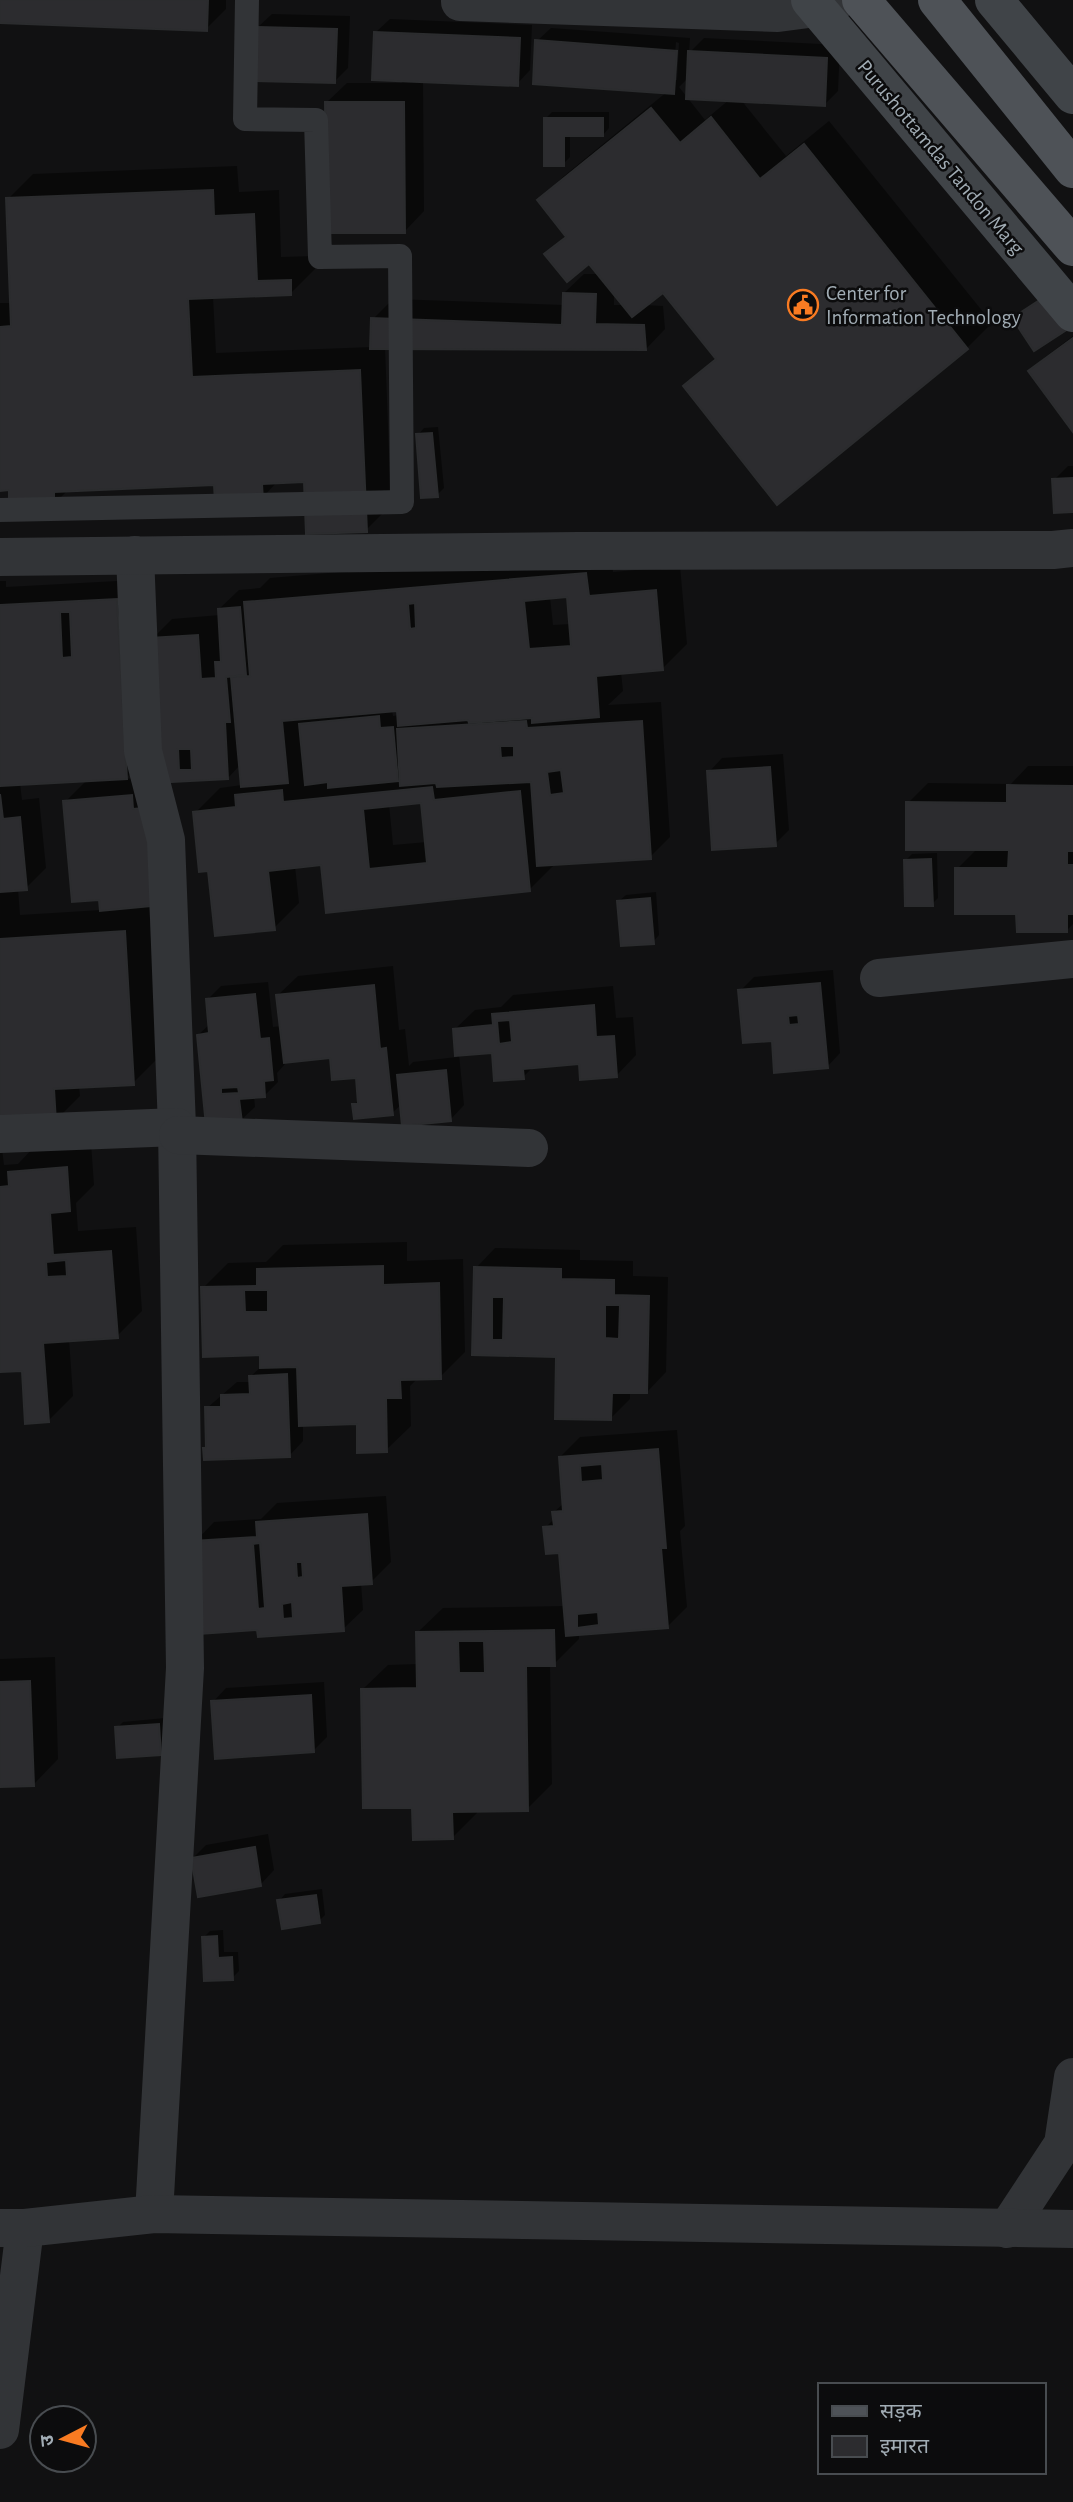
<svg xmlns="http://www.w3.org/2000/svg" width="1073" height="2502" font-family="'Alegreya Sans','Noto Sans Devanagari',sans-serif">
  <rect width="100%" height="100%" fill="#111112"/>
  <g fill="#0007" fill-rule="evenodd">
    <path d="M 0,0 L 226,0 L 226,9 L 206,29 L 0,21 Z"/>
    <path d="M 272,14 L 350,16 L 348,68 L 335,81 L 258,27 Z"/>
    <path d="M 390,19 L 532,25 L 530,70 L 517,84 L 423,80 L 424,211 L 405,231 L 327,102 L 347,83 L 402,83 L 376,32 Z"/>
    <path d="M 551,28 L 690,38 L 689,53 L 704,38 L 840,45 L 838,91 L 825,104 L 741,100 L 786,156 L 829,121 L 992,323 L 967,348 L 685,386 L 716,357 L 663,290 L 644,305 L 663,306 L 665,329 L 646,349 L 385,347 L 391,505 L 366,530 L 305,480 L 278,481 L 262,498 L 216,484 L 68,490 L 54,504 L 11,489 L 0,489 L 0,303 L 12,303 L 8,199 L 33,174 L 237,166 L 239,192 L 279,190 L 281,257 L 315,256 L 315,269 L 290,294 L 213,297 L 216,353 L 372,347 L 373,319 L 393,299 L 564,305 L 564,293 L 584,274 L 599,274 L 589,262 L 547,254 L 566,235 L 539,201 L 564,176 L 668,91 L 537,41 ZM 676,42 L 679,43 L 677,80 L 673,80 ZM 689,77 L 730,99 L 705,120 L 679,87 ZM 614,292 L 625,305 L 614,305 Z"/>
    <path d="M 552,112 L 609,112 L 609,128 L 603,135 L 570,134 L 570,157 L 563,164 L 546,118 Z"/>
    <path d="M 1073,336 L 1073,429 L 1030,371 L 1044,358 Z"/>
    <path d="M 438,427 L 444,488 L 437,495 L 418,435 L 424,428 Z"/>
    <path d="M 1068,466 L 1073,466 L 1073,510 L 1054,480 Z"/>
    <path d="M 611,549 L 613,572 L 680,566 L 687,644 L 662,669 L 621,672 L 623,691 L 608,705 L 661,702 L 670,837 L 650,857 L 554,865 L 529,890 L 323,863 L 295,866 L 299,903 L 274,928 L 209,869 L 195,813 L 220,788 L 242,785 L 240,765 L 228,778 L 152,781 L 149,904 L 158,1058 L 133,1083 L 79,1086 L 80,1096 L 55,1121 L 0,1124 L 0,581 L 6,581 L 6,587 L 136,580 L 146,758 L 125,779 L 154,776 L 152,639 L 172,619 L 220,615 L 219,609 L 239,590 L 260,588 L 270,578 ZM 569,595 L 571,624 L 553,625 L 550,597 ZM 399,709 L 399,715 L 393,716 L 392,710 ZM 87,780 L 65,802 L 100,898 L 101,910 L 20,915 L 18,889 L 26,888 L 46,868 L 39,798 L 22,800 L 20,783 ZM 422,801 L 427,842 L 393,845 L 389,804 Z"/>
    <path d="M 783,754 L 789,830 L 775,844 L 709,772 L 722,758 Z"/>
    <path d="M 1028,766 L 1073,766 L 1073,924 L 1067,930 L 1018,912 L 957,869 L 978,848 L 908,803 L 928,783 L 1011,784 Z"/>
    <path d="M 937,853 L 938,898 L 932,904 L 906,860 L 912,854 Z"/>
    <path d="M 656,892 L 659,935 L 653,942 L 619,901 L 626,895 Z"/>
    <path d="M 393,966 L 399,1030 L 405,1029 L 409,1066 L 413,1062 L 457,1057 L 455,1029 L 475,1010 L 501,1007 L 513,995 L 613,986 L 616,1018 L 633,1017 L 636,1055 L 617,1075 L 580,1062 L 534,1066 L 523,1077 L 494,1051 L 459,1054 L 464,1105 L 451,1119 L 402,1104 L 392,1113 L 354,1105 L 359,1099 L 357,1076 L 331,1056 L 285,1061 L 285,1064 L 277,1073 L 278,1082 L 265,1095 L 254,1096 L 255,1107 L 241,1120 L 207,1124 L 198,1035 L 210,1024 L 207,1000 L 221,986 L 268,982 L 273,1027 L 282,1026 L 278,995 L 298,976 Z"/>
    <path d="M 833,970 L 840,1053 L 827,1067 L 740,991 L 754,977 Z"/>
    <path d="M 0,1132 L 4,1165 L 18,1164 L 34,1147 L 91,1143 L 94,1185 L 76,1203 L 78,1231 L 136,1227 L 142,1311 L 117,1336 L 69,1339 L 73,1396 L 48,1421 L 23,1369 L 0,1371 Z"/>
    <path d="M 407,1242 L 407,1261 L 463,1259 L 465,1352 L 440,1377 L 419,1377 L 410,1386 L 411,1426 L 386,1450 L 359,1422 L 303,1424 L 303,1441 L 290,1455 L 208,1446 L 207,1408 L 237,1382 L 251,1382 L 251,1376 L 262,1366 L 262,1354 L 203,1288 L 228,1263 L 266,1262 L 283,1245 Z"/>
    <path d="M 495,1248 L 580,1250 L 580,1260 L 633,1261 L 633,1276 L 668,1277 L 666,1372 L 647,1392 L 630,1391 L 630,1399 L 611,1418 L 558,1355 L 474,1354 L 476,1268 Z"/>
    <path d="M 677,1430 L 685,1526 L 680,1531 L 687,1607 L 667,1627 L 579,1634 L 579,1639 L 554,1664 L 550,1664 L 552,1784 L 527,1809 L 477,1810 L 477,1813 L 452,1838 L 414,1806 L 363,1689 L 388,1665 L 418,1664 L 418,1632 L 443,1608 L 565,1606 L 560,1551 L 545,1528 L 555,1518 L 554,1512 L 564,1503 L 560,1457 L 580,1437 Z"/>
    <path d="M 386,1496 L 391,1562 L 371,1582 L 361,1583 L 363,1610 L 343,1629 L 259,1628 L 195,1542 L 214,1522 L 261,1519 L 277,1503 Z"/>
    <path d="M 55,1657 L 58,1759 L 34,1784 L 0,1785 L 0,1659 Z"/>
    <path d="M 324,1682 L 327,1737 L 314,1750 L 213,1702 L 226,1688 Z"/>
    <path d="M 165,1718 L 167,1746 L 160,1753 L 117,1728 L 123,1722 Z"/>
    <path d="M 268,1834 L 274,1870 L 261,1884 L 193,1858 L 206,1845 Z"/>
    <path d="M 322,1889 L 325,1915 L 319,1921 L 279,1901 L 285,1894 Z"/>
    <path d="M 223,1930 L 224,1952 L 238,1952 L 239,1971 L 232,1978 L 206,1980 L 204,1937 L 210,1931 Z"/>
  </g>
  <g fill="#2c2c2f" stroke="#2b2c2e" stroke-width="2" fill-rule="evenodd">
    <path d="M 0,0 L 208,0 L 207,31 L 0,23 Z"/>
    <path d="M 257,27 L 337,29 L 335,83 L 255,81 Z"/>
    <path d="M 374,32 L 520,38 L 518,86 L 372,80 Z"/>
    <path d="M 535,40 L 677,51 L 674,94 L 533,84 Z"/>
    <path d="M 688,51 L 827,58 L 825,106 L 686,99 Z"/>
    <path d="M 325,102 L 404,102 L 405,233 L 326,233 Z"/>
    <path d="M 651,108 L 680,143 L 711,117 L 760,179 L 804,144 L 968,349 L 777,505 L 683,386 L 716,359 L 663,293 L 632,317 L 589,264 L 567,282 L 544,254 L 566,237 L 537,200 Z"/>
    <path d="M 544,118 L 603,118 L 603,136 L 564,136 L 564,166 L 544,166 Z"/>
    <path d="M 213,190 L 214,216 L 254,214 L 257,281 L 291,280 L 291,295 L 188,299 L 192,377 L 360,370 L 367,532 L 306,534 L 304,482 L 262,484 L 263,500 L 215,502 L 214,485 L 54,492 L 54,506 L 9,508 L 9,490 L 0,491 L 0,327 L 11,326 L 6,198 Z"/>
    <path d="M 563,293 L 596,294 L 595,324 L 644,325 L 646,350 L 370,349 L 371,318 L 562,325 Z"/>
    <path d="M 1046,296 L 1068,329 L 1034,351 L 1012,318 Z"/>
    <path d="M 1073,338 L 1073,432 L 1028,371 Z"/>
    <path d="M 432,433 L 438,497 L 421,498 L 416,434 Z"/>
    <path d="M 1073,478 L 1073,512 L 1054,513 L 1052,479 Z"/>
    <path d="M 586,573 L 589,596 L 656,590 L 663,670 L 596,676 L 599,717 L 532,723 L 532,718 L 469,723 L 468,720 L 398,726 L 397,711 L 282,721 L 288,783 L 241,787 L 231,677 L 250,676 L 244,602 ZM 567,597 L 571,646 L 529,649 L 524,601 ZM 415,603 L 416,628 L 410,629 L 408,604 Z"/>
    <path d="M 117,599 L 127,779 L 0,786 L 0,605 ZM 60,612 L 70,612 L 72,657 L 62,658 Z"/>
    <path d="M 240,607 L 246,675 L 226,677 L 230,722 L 225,722 L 228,779 L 153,783 L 150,638 L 198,635 L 201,679 L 216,678 L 215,662 L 221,662 L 218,609 ZM 178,749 L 191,749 L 192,770 L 179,770 Z"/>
    <path d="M 379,716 L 380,728 L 393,727 L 398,781 L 328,788 L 328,782 L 305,785 L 299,724 Z"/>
    <path d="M 526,721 L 527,728 L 642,721 L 651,859 L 537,866 L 531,782 L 437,787 L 436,783 L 400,786 L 397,729 ZM 500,746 L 514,746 L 514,757 L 501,758 ZM 561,770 L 564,793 L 550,795 L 547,772 Z"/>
    <path d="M 770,767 L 776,846 L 712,850 L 707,771 Z"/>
    <path d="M 1007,785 L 1072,786 L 1073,851 L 1067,851 L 1067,865 L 1073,865 L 1073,914 L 1067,914 L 1067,932 L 1017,932 L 1016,914 L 955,914 L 955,868 L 1008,868 L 1009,850 L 906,850 L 906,802 L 1007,803 Z"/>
    <path d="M 432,787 L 434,800 L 520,791 L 530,891 L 326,913 L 321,865 L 268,871 L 275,930 L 215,936 L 208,871 L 199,872 L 193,812 L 236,807 L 235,795 L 282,790 L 283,802 ZM 421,803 L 427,863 L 369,869 L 363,809 Z"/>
    <path d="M 0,794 L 3,819 L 20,817 L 27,890 L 0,892 Z"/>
    <path d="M 132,795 L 133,809 L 152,807 L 161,905 L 100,911 L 99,900 L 72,902 L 63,801 Z"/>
    <path d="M 931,859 L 933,906 L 905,906 L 904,860 Z"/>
    <path d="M 650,898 L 654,944 L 621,946 L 617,901 Z"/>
    <path d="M 125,931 L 134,1085 L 54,1089 L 56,1122 L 0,1126 L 0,939 Z"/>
    <path d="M 820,983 L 828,1068 L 774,1073 L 772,1041 L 743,1043 L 738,990 ZM 798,1015 L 799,1024 L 789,1025 L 788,1016 Z"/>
    <path d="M 374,985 L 380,1049 L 386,1048 L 393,1115 L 354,1119 L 352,1104 L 358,1104 L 356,1078 L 332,1080 L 330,1058 L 284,1063 L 276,995 Z"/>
    <path d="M 255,994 L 260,1039 L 269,1038 L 273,1080 L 264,1081 L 265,1097 L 239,1099 L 242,1122 L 206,1126 L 197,1035 L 209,1033 L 206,999 ZM 238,1087 L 239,1093 L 221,1094 L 221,1088 Z"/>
    <path d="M 594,1005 L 596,1037 L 614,1036 L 617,1077 L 580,1080 L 579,1064 L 523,1069 L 524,1079 L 494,1081 L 492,1053 L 455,1056 L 453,1029 L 493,1025 L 492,1014 ZM 510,1020 L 512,1042 L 499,1044 L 497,1021 Z"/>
    <path d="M 446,1070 L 451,1121 L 402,1126 L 397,1075 Z"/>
    <path d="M 67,1167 L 70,1211 L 50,1213 L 53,1255 L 111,1251 L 118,1338 L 43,1343 L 49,1422 L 25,1424 L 22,1371 L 0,1372 L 0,1187 L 9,1186 L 8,1172 ZM 66,1260 L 67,1276 L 47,1277 L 46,1262 Z"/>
    <path d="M 383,1266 L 383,1285 L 439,1283 L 441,1379 L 400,1380 L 401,1398 L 386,1398 L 387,1452 L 357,1453 L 357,1424 L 299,1426 L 297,1367 L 260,1368 L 260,1355 L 203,1357 L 201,1287 L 257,1286 L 257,1269 ZM 244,1290 L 268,1290 L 268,1312 L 245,1312 Z"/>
    <path d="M 474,1267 L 561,1269 L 561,1279 L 614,1280 L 614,1295 L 649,1296 L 647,1393 L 612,1393 L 611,1420 L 555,1419 L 556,1357 L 472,1355 ZM 492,1297 L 504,1297 L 503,1340 L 492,1340 ZM 605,1305 L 620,1305 L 619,1339 L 605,1338 Z"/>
    <path d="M 287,1374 L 290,1457 L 204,1460 L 203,1448 L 206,1448 L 205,1407 L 221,1407 L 221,1395 L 250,1394 L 249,1376 Z"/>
    <path d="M 658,1449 L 666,1548 L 661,1548 L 668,1628 L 566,1636 L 559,1553 L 546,1554 L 543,1527 L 554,1526 L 552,1512 L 563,1511 L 559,1457 ZM 602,1464 L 603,1480 L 581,1482 L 580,1466 ZM 598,1612 L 599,1625 L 577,1628 L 577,1614 Z"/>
    <path d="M 367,1514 L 372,1584 L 341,1586 L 344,1631 L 258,1637 L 257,1630 L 199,1634 L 193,1541 L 257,1537 L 256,1522 ZM 260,1543 L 265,1608 L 258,1609 L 253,1544 ZM 296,1562 L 302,1562 L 303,1577 L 297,1578 ZM 292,1602 L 293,1618 L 283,1619 L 282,1604 Z"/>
    <path d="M 554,1630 L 555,1666 L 526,1666 L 528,1811 L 452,1812 L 453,1839 L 413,1840 L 412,1808 L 363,1808 L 361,1689 L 417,1688 L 416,1632 ZM 458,1641 L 484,1641 L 485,1673 L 459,1673 Z"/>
    <path d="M 30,1681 L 34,1786 L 0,1787 L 0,1682 Z"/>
    <path d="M 311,1695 L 314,1752 L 215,1759 L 211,1701 Z"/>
    <path d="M 159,1724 L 161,1755 L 117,1758 L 115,1727 Z"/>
    <path d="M 255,1847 L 261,1886 L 198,1897 L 191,1858 Z"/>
    <path d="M 316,1895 L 320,1923 L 282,1929 L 277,1900 Z"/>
    <path d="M 217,1936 L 218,1958 L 232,1957 L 233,1980 L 204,1981 L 202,1937 Z"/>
  </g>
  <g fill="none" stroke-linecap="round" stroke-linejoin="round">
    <path stroke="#323437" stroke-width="24" d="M 0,510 L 402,502 L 400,256 L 320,257 L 316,120 L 245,119 L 247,0"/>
    <g stroke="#323437" stroke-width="38">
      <path d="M 460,0 L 460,2 L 778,13 L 816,8 L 838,0"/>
      <path d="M 135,555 L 143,751 L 166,840 L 177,1127 L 185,1668 L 154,2214"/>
      <path d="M 0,557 L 578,551 L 1053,550 L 1073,548"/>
      <path d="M 879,978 L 1073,959"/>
      <path d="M 0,1134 L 177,1127"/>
      <path d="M 178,1135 L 529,1148"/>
      <path d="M 1007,2229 L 1063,2144 L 1073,2077"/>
      <path d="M 0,2430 L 25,2228"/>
    </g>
    <path stroke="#323437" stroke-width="38" d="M 0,2228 L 25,2228 L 154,2214 L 1073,2229"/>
    <g stroke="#404448" stroke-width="38">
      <path d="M 810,0 L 1073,313"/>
      <path d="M 994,0 L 1073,95"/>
    </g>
    <g stroke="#4e5257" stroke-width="38">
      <path d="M 861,0 L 1073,247"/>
      <path d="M 937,0 L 1073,169"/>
    </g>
  </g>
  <defs>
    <g id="civic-ring" transform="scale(1.575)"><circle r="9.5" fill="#0c0c0d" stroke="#f97b22" stroke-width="1.5"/><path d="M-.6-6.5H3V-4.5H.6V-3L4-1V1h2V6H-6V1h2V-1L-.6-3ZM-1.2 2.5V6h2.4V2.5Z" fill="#f97b22"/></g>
  </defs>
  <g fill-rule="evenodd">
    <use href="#civic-ring" x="803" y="305"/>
  </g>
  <g text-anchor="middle" stroke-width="5" stroke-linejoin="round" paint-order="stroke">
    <g font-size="21" fill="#a1acb4" stroke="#0c0c0d">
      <text transform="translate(941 157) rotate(50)" y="7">Purushottamdas Tandon Marg</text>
    </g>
    <g font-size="21" fill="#a1acb4" stroke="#0c0c0d" text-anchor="start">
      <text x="826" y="300">Center for<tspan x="826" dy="24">Information Technology</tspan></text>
    </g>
  </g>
  <rect x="818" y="2383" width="228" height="91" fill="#0c0c0d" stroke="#484c50" stroke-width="2"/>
  <rect x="832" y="2406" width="35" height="10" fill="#4e5257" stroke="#484c50" stroke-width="2"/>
  <text x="880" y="2418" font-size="21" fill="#a1acb4">सड़क</text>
  <rect x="832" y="2436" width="35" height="21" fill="#2c2c2f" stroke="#484c50" stroke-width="2"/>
  <text x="880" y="2453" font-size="21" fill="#a1acb4">इमारत</text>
  <g transform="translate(63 2439) rotate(264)"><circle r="33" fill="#0c0c0d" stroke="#484c50" stroke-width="2"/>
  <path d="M0-5L12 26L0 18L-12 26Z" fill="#f97b22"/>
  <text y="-10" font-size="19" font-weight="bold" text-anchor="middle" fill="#a1acb4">उ</text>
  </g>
</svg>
